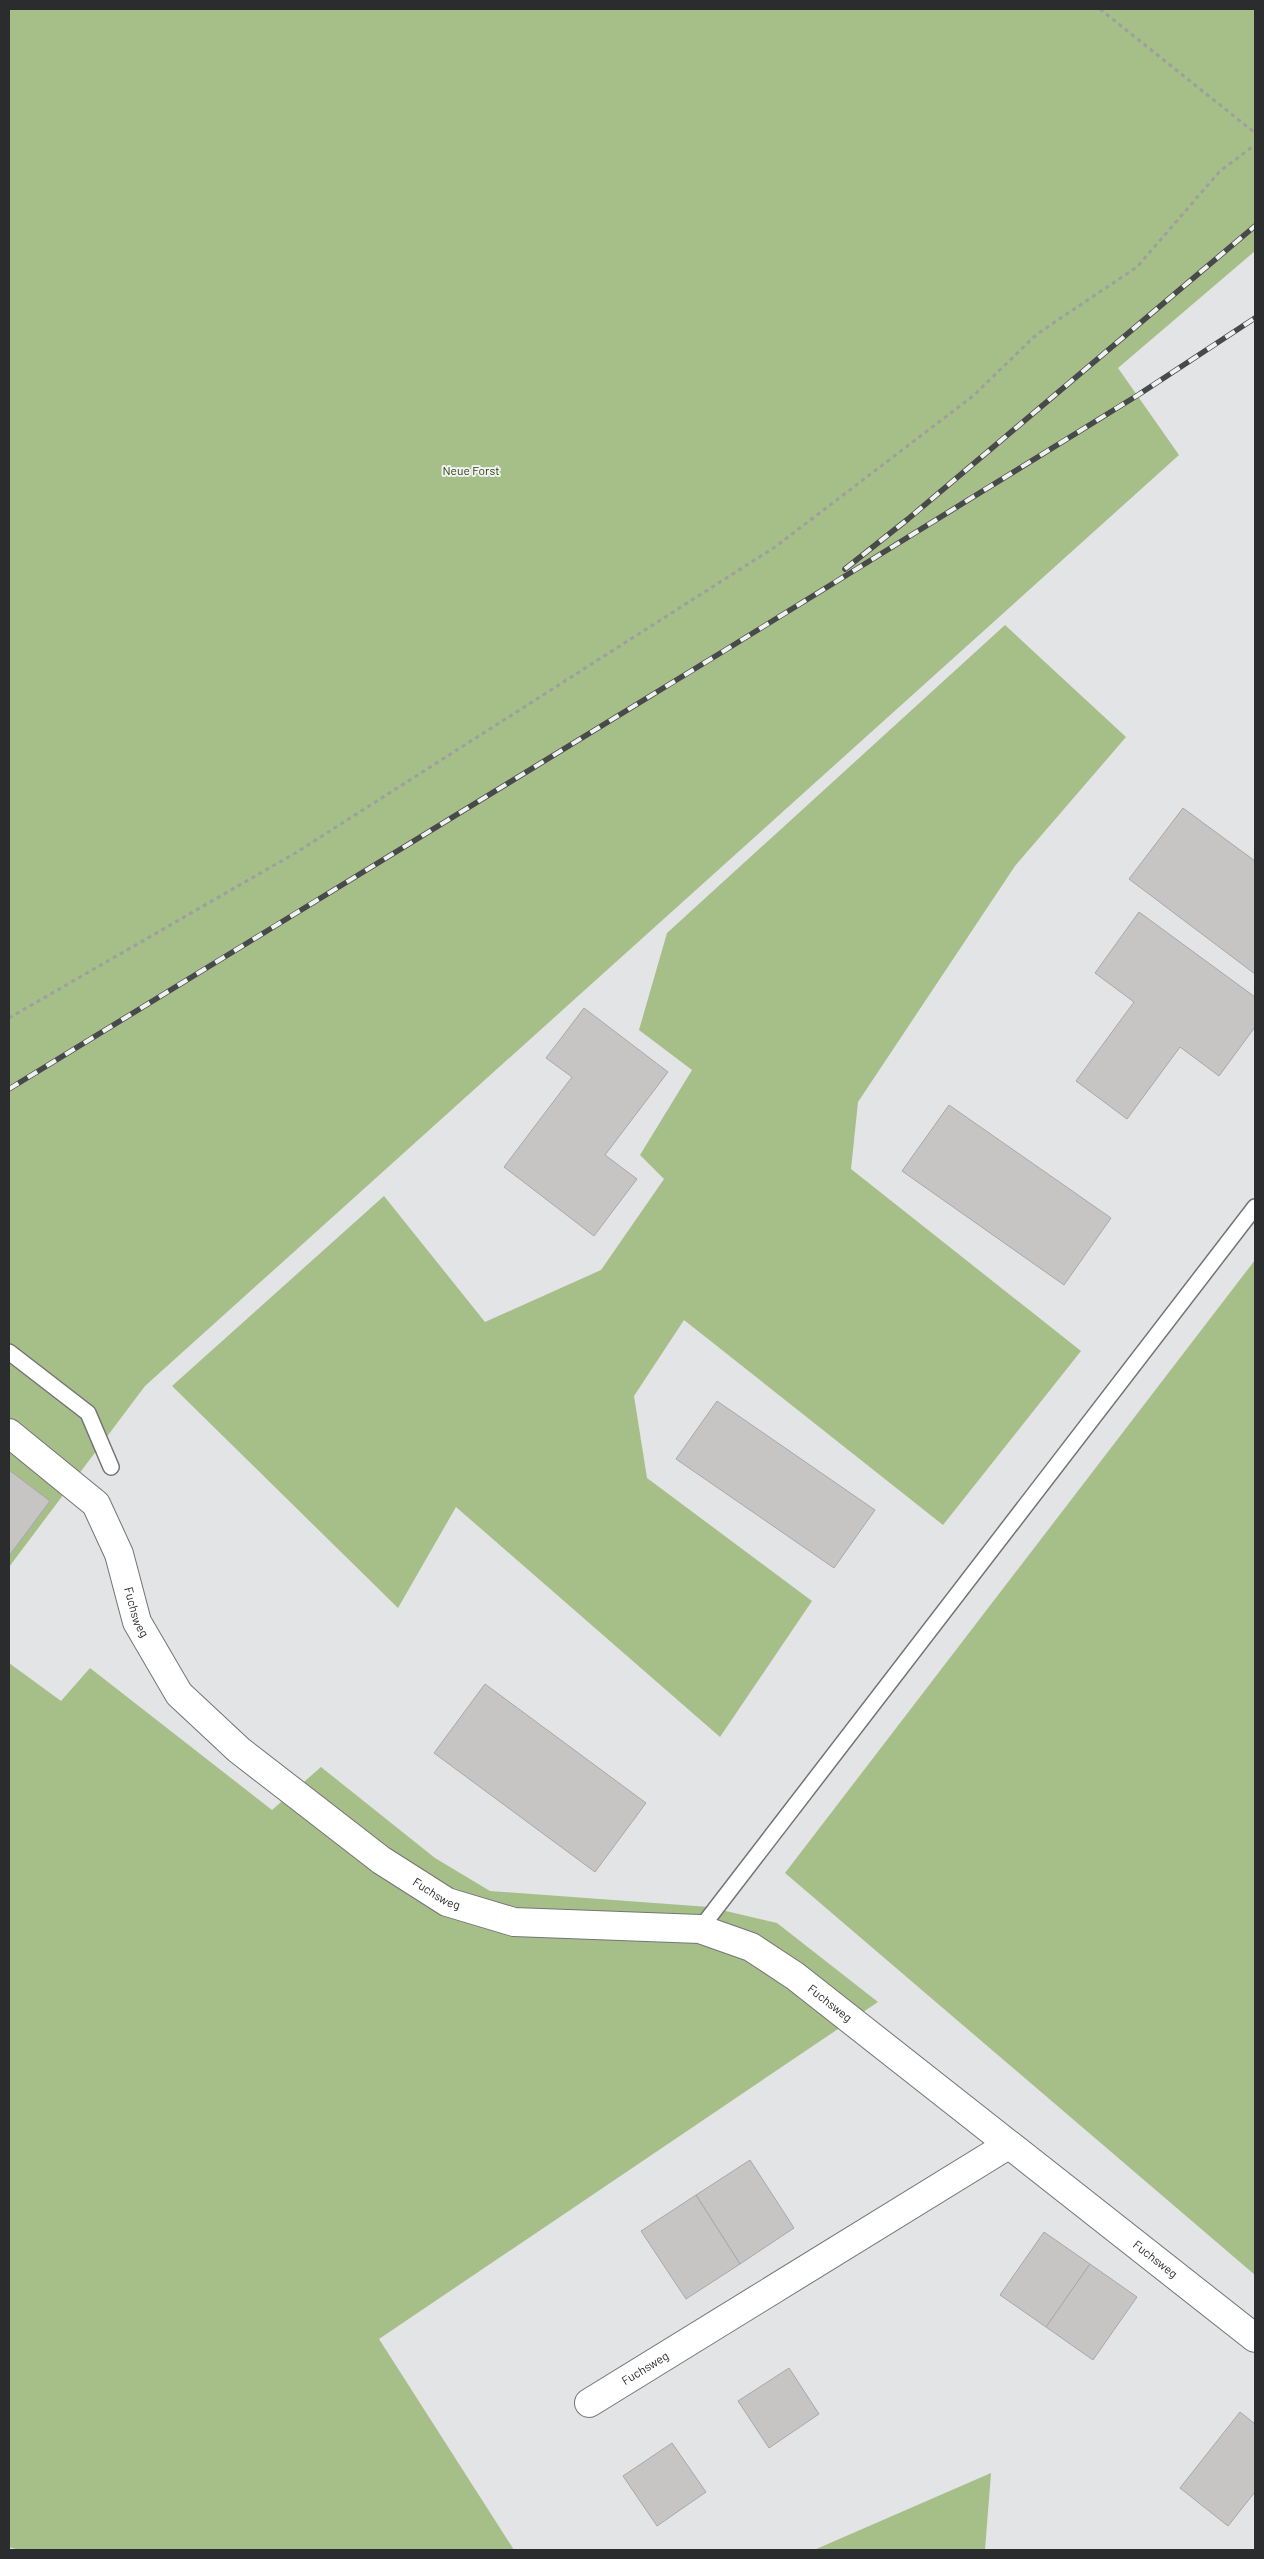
<svg xmlns="http://www.w3.org/2000/svg" width="1264" height="2559" font-family="Barlow,sans-serif">
  <rect width="100%" height="100%" fill="#e2e4e6"/>
  <g fill="#a6bf88">
    <path d="M 9,9 L 1255,9 L 1255,251 L 1118,368 L 1179,455 L 145,1386 L 9,1567 Z"/>
    <path d="M 1005,625 L 1126,737 L 1015,866 L 858,1102 L 851,1169 L 1081,1351 L 943,1525 L 684,1320 L 634,1396 L 647,1478 L 812,1601 L 720,1737 L 456,1507 L 398,1608 L 172,1386 L 384,1196 L 485,1322 L 601,1270 L 664,1179 L 640,1155 L 692,1070 L 639,1030 L 667,933 Z"/>
    <path d="M 1255,1260 L 1255,2275 L 785,1873 Z"/>
    <path d="M 9,1663 L 61,1701 L 90,1668 L 272,1810 L 321,1767 L 435,1858 L 490,1891 L 709,1907 L 777,1923 L 878,2002 L 379,2339 L 514,2550 L 19,2550 L 9,2547 Z"/>
    <path d="M 991,2473 L 985,2550 L 814,2550 Z"/>
  </g>
  <g fill="#c7c4c4" stroke="#aaa7a7">
    <path d="M 1183,808 L 1255,861 L 1255,974 L 1129,879 Z"/>
    <path d="M 1139,912 L 1255,997 L 1255,1027 L 1219,1076 L 1180,1047 L 1127,1119 L 1076,1081 L 1134,1002 L 1095,973 Z"/>
    <path d="M 584,1008 L 668,1072 L 605,1155 L 637,1179 L 594,1236 L 504,1167 L 572,1077 L 546,1058 Z"/>
    <path d="M 949,1105 L 1111,1218 L 1064,1285 L 902,1171 Z"/>
    <path d="M 717,1401 L 875,1510 L 834,1568 L 676,1459 Z"/>
    <path d="M 9,1470 L 50,1501 L 9,1556 Z"/>
    <path d="M 485,1684 L 646,1803 L 595,1872 L 434,1753 Z"/>
    <path d="M 750,2160 L 794,2228 L 740,2264 L 696,2195 Z"/>
    <path d="M 696,2195 L 740,2264 L 686,2299 L 641,2231 Z"/>
    <path d="M 1044,2232 L 1090,2264 L 1046,2327 L 1000,2295 Z"/>
    <path d="M 1090,2264 L 1137,2297 L 1093,2360 L 1046,2327 Z"/>
    <path d="M 789,2368 L 819,2414 L 769,2448 L 738,2401 Z"/>
    <path d="M 1240,2412 L 1255,2424 L 1255,2492 L 1228,2526 L 1180,2488 Z"/>
    <path d="M 672,2443 L 706,2492 L 657,2526 L 623,2476 Z"/>
  </g>
  <g fill="none" stroke-linecap="round" stroke-linejoin="round">
    <g stroke="#737476" stroke-width="18">
      <g id="lane">
        <path d="M 9,1352 L 88,1413 L 111,1467"/>
        <path d="M 700,1929 L 1255,1207"/>
      </g>
    </g>
    <g stroke="#737476" stroke-width="30">
      <g id="street">
        <path id="s1" d="M 9,1433 L 96,1504 L 119,1554 L 137,1622 L 179,1694 L 239,1750 L 381,1860 L 447,1902 L 514,1922 L 700,1929 L 751,1947 L 795,1976 L 1255,2338"/>
        <path id="s2" d="M 589,2403 L 1008,2145"/>
      </g>
    </g>
    <g stroke="#9d9fa0" stroke-width="3" stroke-dasharray="4 4" stroke-linecap="butt">
      <path d="M 1100,9 L 1255,133"/>
      <path d="M 9,1018 L 297,852 L 775,547 L 973,396 L 1037,334 L 1137,267 L 1220,171 L 1255,145"/>
    </g>
    <use href="#lane" stroke="#fff" stroke-width="15"/>
    <use href="#street" stroke="#fff" stroke-width="28"/>
    <g stroke="#48494b" stroke-width="5.5">
      <g id="rail">
        <path d="M 845,569 L 908,519 L 1255,226"/>
        <path d="M 9,1089 L 727,649 L 1138,395 L 1255,318"/>
      </g>
    </g>
    <use href="#rail" stroke="#eff1f3" stroke-width="4" stroke-dasharray="11" stroke-linecap="butt"/>
  </g>
  <g text-anchor="middle" stroke-width="4" stroke-linejoin="round" paint-order="stroke">
    <g font-size="12" fill="#2c4103" stroke="#eff1f3">
      <text x="471" y="475">Neue Forst</text>
    </g>
    <g font-size="12" fill="#2b2c2d" stroke="#eff1f3">
      <text dy="4" stroke="none"><textPath href="#s1" startOffset="228">Fuchsweg</textPath></text>
      <text dy="4" stroke="none"><textPath href="#s1" startOffset="648">Fuchsweg</textPath></text>
      <text dy="4" stroke="none"><textPath href="#s1" startOffset="1068">Fuchsweg</textPath></text>
      <text dy="4" stroke="none"><textPath href="#s1" startOffset="1482">Fuchsweg</textPath></text>
      <text dy="4" stroke="none"><textPath href="#s2" startOffset="66">Fuchsweg</textPath></text>
    </g>
  </g>
  <rect width="1264" height="2559" fill="none" stroke="#2b2c2d" stroke-width="20"/>
</svg>
